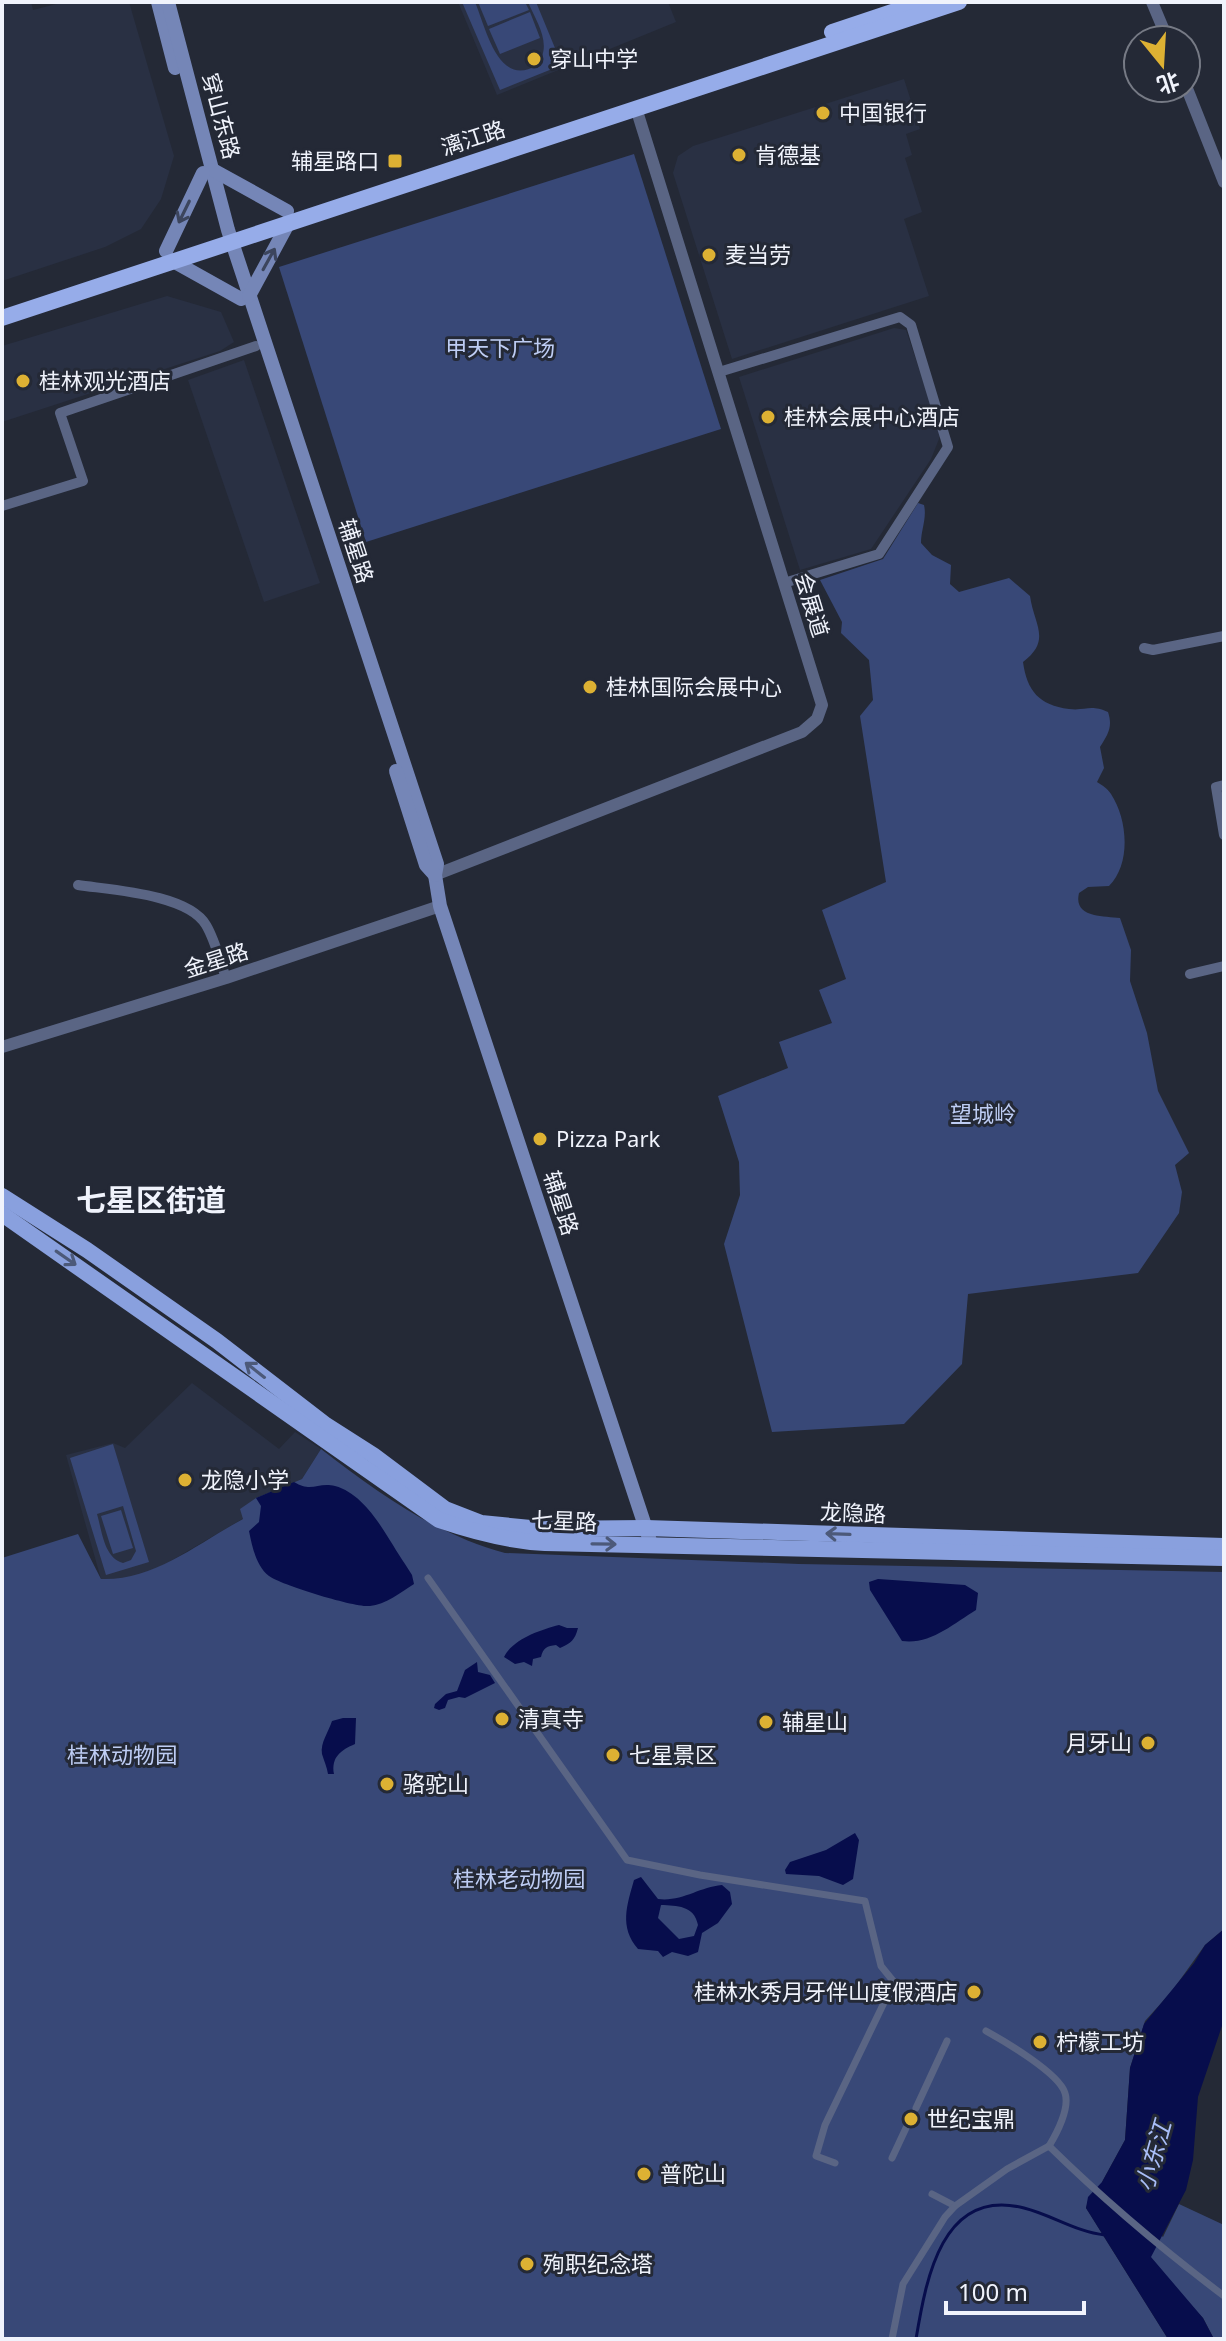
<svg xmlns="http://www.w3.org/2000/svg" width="1226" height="2341" font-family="'Noto Sans','Noto Sans SC',sans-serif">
  <rect width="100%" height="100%" fill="#242936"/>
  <g fill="#293043">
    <path d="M 2,2 L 31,2 L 33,10 L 64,2 L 129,2 L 174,156 L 161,199 L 141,229 L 105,247 L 2,281 Z"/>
    <path d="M 458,2 L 668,2 L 676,22 L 497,95 Z"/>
    <path d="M 904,79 L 920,129 L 906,134 L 912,155 L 905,158 L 922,212 L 904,219 L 929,296 L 732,359 L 673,173 L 678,156 L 693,146 Z"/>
    <path d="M 167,296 L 221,312 L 234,342 L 220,351 L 2,422 L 2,346 Z"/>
    <path d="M 894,328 L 906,330 L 941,434 L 931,459 L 871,549 L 800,570 L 739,377 Z"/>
    <path d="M 244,360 L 320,583 L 264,602 L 188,380 Z"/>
    <path d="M 192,1383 L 279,1449 L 295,1432 L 321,1449 L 302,1479 L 256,1498 L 244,1518 L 152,1572 L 116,1580 L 101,1579 L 66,1455 L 113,1443 L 125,1448 Z"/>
  </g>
  <g fill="#384877" fill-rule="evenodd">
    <path d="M 462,2 L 475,2 C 486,28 498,89 537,65 C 553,45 537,23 528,2 L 536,2 L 562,65 L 500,90 Z"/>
    <path d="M 478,2 L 525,2 L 529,10 L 488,26 Z"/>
    <path d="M 530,12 L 540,38 L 500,54 L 489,29 Z"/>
    <path d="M 634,154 L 721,429 L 366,542 L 279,267 Z"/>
    <path d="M 918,503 L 924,505 C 927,518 921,530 921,543 L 932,555 L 951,565 L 950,584 L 959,592 L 1009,578 L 1030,596 C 1034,625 1052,640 1023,662 C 1027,691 1039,705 1069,709 C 1086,711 1090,704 1108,712 C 1113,727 1108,734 1100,747 L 1104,768 L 1097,782 C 1102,785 1108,789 1111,794 C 1128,820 1131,864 1109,886 L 1088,887 L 1079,893 C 1073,918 1103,916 1120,918 L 1131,950 L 1130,981 L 1147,1033 L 1158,1091 L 1189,1153 L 1175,1165 L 1182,1192 L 1179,1213 L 1138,1273 L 968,1294 L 962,1364 L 904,1424 L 772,1432 L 724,1244 L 740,1195 L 739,1162 L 718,1096 L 788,1068 L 779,1042 L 832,1023 L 819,990 L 846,979 L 822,910 L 886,882 L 860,716 L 873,700 L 869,660 L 841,633 L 842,622 L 820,580 L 883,559 Z"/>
    <path d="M 113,1444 L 149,1562 L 106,1575 L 70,1458 ZM 123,1506 L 136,1551 L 131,1560 L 123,1563 C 104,1558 102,1531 97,1514 Z"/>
    <path d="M 321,1449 C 378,1493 435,1534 505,1553 L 799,1564 L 1224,1572 L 1224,1929 L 1205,1945 L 1172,1991 L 1145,2021 L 1130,2068 L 1125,2140 L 1102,2182 L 1163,2237 L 1179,2204 L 1224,2225 L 1224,2339 L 1214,2339 L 1203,2318 L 1089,2198 L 1086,2208 L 1168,2339 L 2,2339 L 2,1558 L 78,1534 L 101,1579 C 154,1581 198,1543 243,1519 L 240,1509 L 256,1498 L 302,1479 Z"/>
    <path d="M 121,1510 L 133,1548 L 113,1554 L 101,1516 Z"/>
  </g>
  <g fill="#070d4c" fill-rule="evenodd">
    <path d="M 294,1482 C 312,1493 317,1482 335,1486 C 368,1495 387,1538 405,1564 L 412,1575 L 414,1584 C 401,1592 385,1605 370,1606 C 356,1608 281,1585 269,1576 C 256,1566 252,1546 249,1531 L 259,1522 L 261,1506 L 256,1498 Z"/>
    <path d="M 878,1579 L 965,1585 L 978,1593 L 976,1610 C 953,1624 930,1645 902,1641 L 870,1590 L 869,1582 Z"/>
    <path d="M 559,1625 L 567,1628 L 578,1628 C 575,1640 571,1643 560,1648 L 556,1645 C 547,1646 543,1648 541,1657 L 533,1659 L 532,1666 L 524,1662 L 515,1664 L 504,1657 C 513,1639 540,1630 559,1625 Z"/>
    <path d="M 477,1662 L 478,1672 L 490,1675 L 495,1683 L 465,1698 L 459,1697 L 448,1700 L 445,1708 L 439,1710 L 434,1708 L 435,1704 L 446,1694 L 457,1691 L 465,1670 Z"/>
    <path d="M 343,1718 L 356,1718 L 355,1744 C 341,1750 331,1757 334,1774 L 328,1774 C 327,1767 324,1761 322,1754 C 320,1743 329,1731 332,1721 Z"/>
    <path d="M 855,1833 L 859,1840 L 853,1879 L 843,1885 L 819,1876 L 786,1874 L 785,1870 L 790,1862 L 826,1850 Z"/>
    <path d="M 641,1877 L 658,1899 C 682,1902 699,1887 722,1885 L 730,1892 L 732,1904 L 718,1923 L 702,1933 L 698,1952 L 688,1956 L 672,1952 L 663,1957 L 658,1951 L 638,1949 C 619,1927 627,1905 634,1880 ZM 661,1905 C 677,1906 694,1905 698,1925 L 694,1936 L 679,1939 L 658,1918 Z"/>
    <path d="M 1224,1929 L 1224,2020 L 1198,2097 L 1193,2160 L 1186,2190 L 1151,2257 L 1203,2318 L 1214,2339 L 1168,2339 L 1086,2208 L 1088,2197 L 1102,2182 L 1125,2140 L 1130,2068 L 1144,2024 L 1194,1963 L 1205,1945 Z"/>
  </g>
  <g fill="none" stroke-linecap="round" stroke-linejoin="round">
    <path stroke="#070d4c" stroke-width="3" d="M 916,2339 C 926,2279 942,2187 1024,2208 C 1052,2215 1076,2232 1105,2235"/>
    <g stroke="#5a6584" stroke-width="7">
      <path d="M 428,1578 L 627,1860 L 700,1875 L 865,1901 L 881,1966 L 894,1982 L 915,1993"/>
      <path d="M 986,2031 C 1004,2041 1059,2073 1065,2093 C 1070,2108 1057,2133 1049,2146"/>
      <path d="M 916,2108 L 947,2041"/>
      <path d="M 892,2158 L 906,2128"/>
      <path d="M 835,2163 L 816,2156 L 825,2125 L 894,1982"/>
      <path d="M 932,2194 L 955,2206"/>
      <path d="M 892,2339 L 903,2284 L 945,2217 L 955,2206 L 1007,2169 L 1049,2146 C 1104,2200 1162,2249 1224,2296"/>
    </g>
    <g stroke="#5a6584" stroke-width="10">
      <path d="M 719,372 L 900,317 L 911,325 L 948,447 L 879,554 L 784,583"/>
      <path d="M 2,506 L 83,481 L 60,413 L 256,346"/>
      <path d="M 1144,648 L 1153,650 L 1224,636"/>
      <path d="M 1224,785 L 1216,787 L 1224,835"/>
      <path d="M 78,885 C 111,890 188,894 206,925 C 215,940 220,961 226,978"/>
      <path d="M 1190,974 L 1224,966"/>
    </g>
    <g stroke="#5a6584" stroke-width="12">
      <path d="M 1152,2 L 1168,40"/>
      <path d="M 1186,86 L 1224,182"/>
      <path d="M 435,875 L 802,732 L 817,719 L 822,705 L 636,108"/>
      <path d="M 2,1047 L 226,978 L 440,906"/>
    </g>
    <g stroke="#7586b7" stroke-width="14">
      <path d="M 158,2 L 175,68"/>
      <path d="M 168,2 L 228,230 L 437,864 L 435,875 L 440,906 L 651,1544"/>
      <path d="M 213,170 L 287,211"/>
      <path d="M 166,251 L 203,173"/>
      <path d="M 171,260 L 241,299"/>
      <path d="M 249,296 L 289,222"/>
      <path d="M 396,771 L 426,865 L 435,875"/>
    </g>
    <g stroke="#89a0de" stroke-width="16">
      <path d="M 2,1196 L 87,1250 L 217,1341 L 326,1425 L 373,1455 L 445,1509 L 481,1523 L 541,1529 L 646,1528 L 1224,1546"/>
      <path d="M 2,1214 L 439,1520 C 474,1532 508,1541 545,1543 L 1224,1558"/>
    </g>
    <g stroke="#96ace9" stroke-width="16">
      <path d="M 832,32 L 922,2"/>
      <path d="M 2,318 L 959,2"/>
    </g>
  </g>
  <defs><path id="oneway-shaft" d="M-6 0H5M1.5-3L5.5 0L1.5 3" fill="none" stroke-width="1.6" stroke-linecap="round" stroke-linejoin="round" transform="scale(2)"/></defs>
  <g stroke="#3c455d">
    <use href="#oneway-shaft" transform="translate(184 212) rotate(116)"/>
    <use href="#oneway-shaft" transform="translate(269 259) rotate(-61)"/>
  </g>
  <g stroke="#4c5979">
    <use href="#oneway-shaft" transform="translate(66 1258) rotate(35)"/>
    <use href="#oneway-shaft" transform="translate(255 1370) rotate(-142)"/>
    <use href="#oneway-shaft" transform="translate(838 1534) rotate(-178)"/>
    <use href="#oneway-shaft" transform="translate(604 1544) rotate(1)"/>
  </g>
  <g fill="#ddb133" stroke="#242936" stroke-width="3">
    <circle cx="534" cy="59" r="8"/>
    <circle cx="823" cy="113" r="8"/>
    <circle cx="739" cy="155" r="8"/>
    <rect x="387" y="153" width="16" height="16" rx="4"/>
    <circle cx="709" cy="255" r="8"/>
    <circle cx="23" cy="381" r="8"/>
    <circle cx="768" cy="417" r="8"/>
    <circle cx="590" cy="687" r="8"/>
    <circle cx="540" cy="1139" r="8"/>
    <circle cx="185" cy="1480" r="8"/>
    <circle cx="502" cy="1719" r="8"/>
    <circle cx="766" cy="1722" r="8"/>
    <circle cx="1148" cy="1743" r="8"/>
    <circle cx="613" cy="1755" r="8"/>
    <circle cx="387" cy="1784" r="8"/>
    <circle cx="974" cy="1992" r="8"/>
    <circle cx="1040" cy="2042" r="8"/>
    <circle cx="911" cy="2119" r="8"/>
    <circle cx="644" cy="2174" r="8"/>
    <circle cx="527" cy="2264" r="8"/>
  </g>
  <g text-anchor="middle" stroke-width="6" stroke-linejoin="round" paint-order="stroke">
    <g font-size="22" fill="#f0f3fc" stroke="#242936" text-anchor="start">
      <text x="550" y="67">穿山中学</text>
      <text x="839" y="121">中国银行</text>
      <text x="755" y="163">肯德基</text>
      <text x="379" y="169" text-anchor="end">辅星路口</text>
      <text x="725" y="263">麦当劳</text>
      <text x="39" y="389">桂林观光酒店</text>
      <text x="784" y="425">桂林会展中心酒店</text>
      <text x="606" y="695">桂林国际会展中心</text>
      <text x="556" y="1147">Pizza Park</text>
      <text x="201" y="1488">龙隐小学</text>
      <text x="518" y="1727">清真寺</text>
      <text x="782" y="1730">辅星山</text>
      <text x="1132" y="1751" text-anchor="end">月牙山</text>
      <text x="629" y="1763">七星景区</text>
      <text x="403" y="1792">骆驼山</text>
      <text x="958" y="2000" text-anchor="end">桂林水秀月牙伴山度假酒店</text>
      <text x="1056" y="2050">柠檬工坊</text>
      <text x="927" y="2127">世纪宝鼎</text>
      <text x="660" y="2182">普陀山</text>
      <text x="543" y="2272">殉职纪念塔</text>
    </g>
    <g font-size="22" fill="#f0f3fc" stroke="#242936">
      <text transform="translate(221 116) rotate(75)" y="8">穿山东路</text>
      <text transform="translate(473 138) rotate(-18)" y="8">漓江路</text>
      <text transform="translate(356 551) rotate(72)" y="8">辅星路</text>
      <text transform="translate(812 605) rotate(73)" y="8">会展道</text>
      <text transform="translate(216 960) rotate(-18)" y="8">金星路</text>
      <text transform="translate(561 1203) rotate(72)" y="8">辅星路</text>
      <text transform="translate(853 1513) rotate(2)" y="8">龙隐路</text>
      <text transform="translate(564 1521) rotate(2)" y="8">七星路</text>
    </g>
    <g font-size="22" fill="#becdf4" stroke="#242936">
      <text x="500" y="356">甲天下广场</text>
      <text x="983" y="1122">望城岭</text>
      <text x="122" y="1763">桂林动物园</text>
      <text x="519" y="1887">桂林老动物园</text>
    </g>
    <g font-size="24" font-style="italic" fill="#a9bef8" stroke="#242936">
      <text transform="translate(1154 2156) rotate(-74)" y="8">小东江</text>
    </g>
    <g font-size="30" font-weight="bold" fill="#f0f3fc" stroke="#242936">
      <text x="151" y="1211">七星区街道</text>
    </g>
  </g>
  <rect width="1226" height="2341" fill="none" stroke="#f0f3fc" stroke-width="8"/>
  <g transform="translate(1162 64) rotate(162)"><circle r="38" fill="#242936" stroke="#767a85" stroke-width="2"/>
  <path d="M0-6L14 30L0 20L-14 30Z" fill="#ddb133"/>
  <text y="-12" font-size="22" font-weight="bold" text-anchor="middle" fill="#f0f3fc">北</text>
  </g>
  <path d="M946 2301v12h138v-12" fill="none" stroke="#f0f3fc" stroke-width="4"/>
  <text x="958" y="2301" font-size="24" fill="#f0f3fc" stroke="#242936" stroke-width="6" paint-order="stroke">100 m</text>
</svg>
